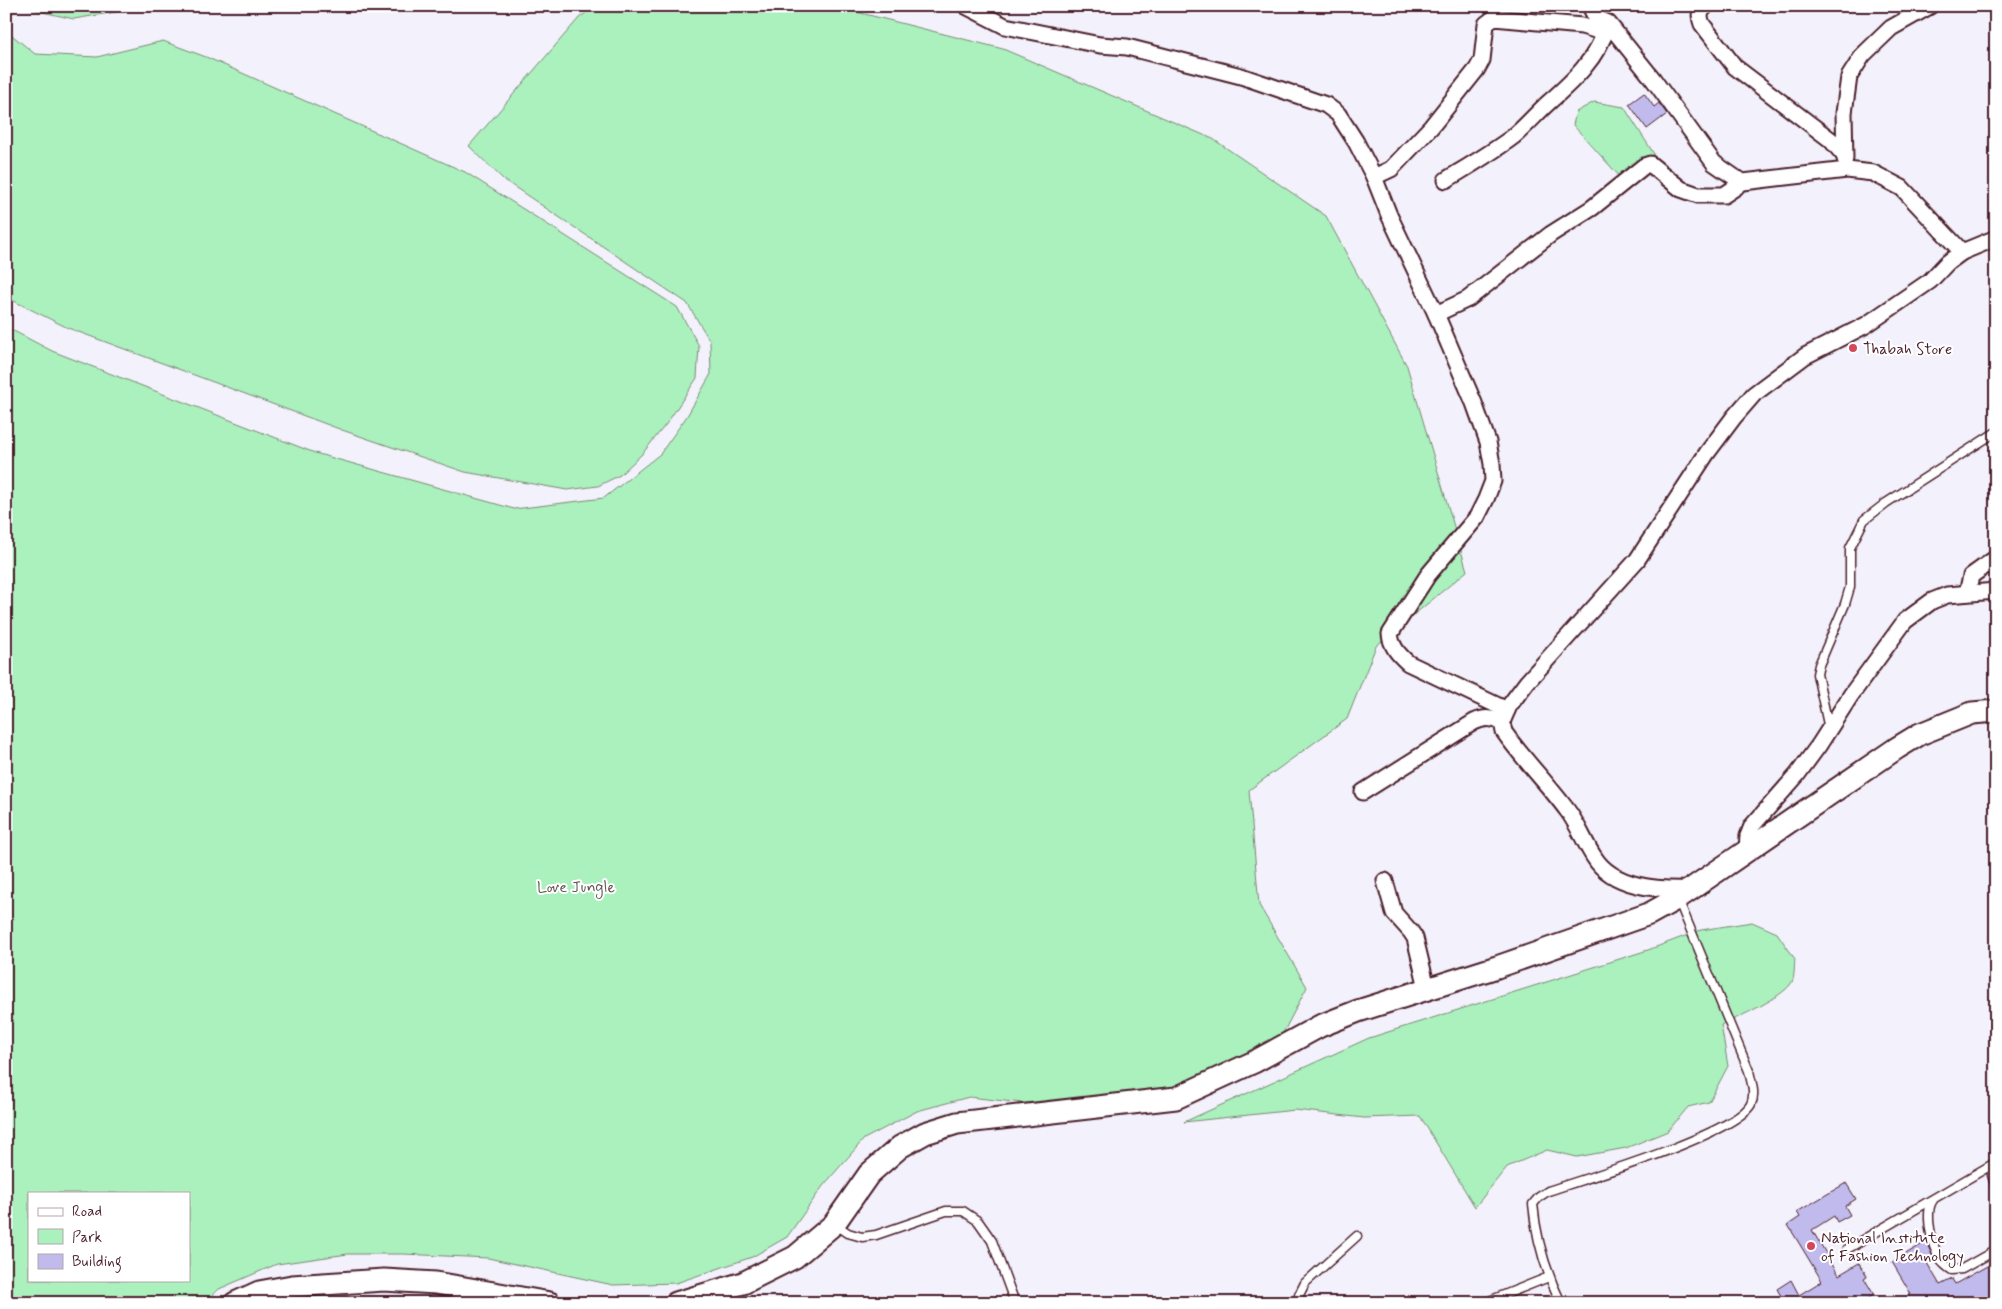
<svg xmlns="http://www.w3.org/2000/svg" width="2002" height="1309" font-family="Mynerve,sans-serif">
  <rect width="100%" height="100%" fill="#f3f1fb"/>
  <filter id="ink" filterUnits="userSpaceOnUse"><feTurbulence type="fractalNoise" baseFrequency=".02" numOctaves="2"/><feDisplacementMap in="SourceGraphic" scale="10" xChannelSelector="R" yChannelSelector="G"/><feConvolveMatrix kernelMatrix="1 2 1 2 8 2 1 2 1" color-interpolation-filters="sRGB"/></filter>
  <g filter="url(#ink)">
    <g fill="#aaf1be" stroke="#7a8874" fill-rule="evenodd">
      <path d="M 27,6 L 151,6 L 74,19 L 38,11 Z"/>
      <path d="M 595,6 L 833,6 L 1003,49 L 1213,139 L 1326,216 L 1407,366 L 1467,571 L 1376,646 L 1347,719 L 1249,790 L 1259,905 L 1307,987 L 1282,1035 L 1191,1086 L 1058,1107 L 969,1097 L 917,1111 L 864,1139 L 823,1186 L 787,1237 L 752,1257 L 676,1283 L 613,1285 L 488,1258 L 403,1254 L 348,1254 L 277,1264 L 219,1289 L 204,1303 L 6,1303 L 6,327 L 52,351 L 315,453 L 514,509 L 604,498 L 660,454 L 687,416 L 711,374 L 710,341 L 687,303 L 504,180 L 469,146 L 579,18 ZM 29,1193 L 189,1193 L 189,1280 L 29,1280 Z"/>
      <path d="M 6,29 L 13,36 L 35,54 L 97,57 L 163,41 L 206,57 L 465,172 L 677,307 L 699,346 L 697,378 L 667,423 L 642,454 L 620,475 L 598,486 L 567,490 L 465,472 L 342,430 L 68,328 L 6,297 Z"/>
      <path d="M 1594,102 L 1624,107 L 1654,154 L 1621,178 L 1573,125 L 1576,112 Z"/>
      <path d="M 1752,922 L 1777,933 L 1795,959 C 1794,965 1795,976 1792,982 C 1784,997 1737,1018 1721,1025 L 1728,1066 L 1709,1102 L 1688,1107 L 1668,1131 L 1626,1148 L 1577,1157 L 1547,1150 L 1507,1167 L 1475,1207 L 1420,1116 L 1364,1118 L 1295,1110 L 1184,1122 L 1369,1038 L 1648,950 L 1701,930 Z"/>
    </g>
    <g fill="#c1baec" stroke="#4a1f2b">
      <path d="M 1644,93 L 1654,107 L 1659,103 L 1667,114 L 1647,129 L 1629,104 Z"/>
      <path d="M 1846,1183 L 1856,1199 L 1845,1206 L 1850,1215 L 1837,1222 L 1834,1216 L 1812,1230 L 1839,1275 L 1859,1263 L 1867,1276 L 1864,1278 L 1874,1295 L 1861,1303 L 1835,1303 L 1832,1297 L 1822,1303 L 1785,1303 L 1777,1289 L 1791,1280 L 1799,1295 L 1822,1281 L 1788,1225 L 1800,1217 L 1797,1212 Z"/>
      <path d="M 1926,1242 L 1934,1259 L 1927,1263 L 1940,1285 L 1952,1279 L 1955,1284 L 1996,1261 L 1996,1303 L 1962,1303 L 1958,1297 L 1948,1303 L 1897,1303 L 1911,1294 L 1892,1262 Z"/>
    </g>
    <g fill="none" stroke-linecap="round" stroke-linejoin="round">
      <g stroke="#4a1f2b" stroke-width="11">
        <g id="lane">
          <path d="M 1829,729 L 1817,674 L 1819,665 L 1845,604 L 1850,587 L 1850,548 L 1864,520 L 1886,503 L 1996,432"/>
          <path d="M 1994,1162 L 1992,1175 L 1996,1187"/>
          <path d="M 1933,1200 C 1924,1212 1932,1247 1940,1259 C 1943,1264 1947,1267 1952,1270 L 1962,1269 L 1996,1250"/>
          <path d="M 835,1224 L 848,1233 L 862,1237 L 876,1235 L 946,1211 L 963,1211 L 978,1221 L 992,1241 L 1015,1303"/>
          <path d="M 1847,1249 L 1993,1164"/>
          <path d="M 1299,1303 L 1299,1295 L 1305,1283 L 1357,1236"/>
          <path d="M 1484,1303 L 1549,1277"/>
          <path d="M 1561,1303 C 1546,1272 1536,1238 1533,1204 L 1539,1197 L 1548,1191 C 1584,1179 1736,1134 1751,1104 C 1756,1094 1751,1081 1749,1071 L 1678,899"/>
        </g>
      </g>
      <g stroke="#4a1f2b" stroke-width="19">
        <g id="street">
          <path d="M 966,6 L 1005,26 L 1100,45 L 1127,47 L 1241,76 L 1326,105 L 1338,114 L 1356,142 L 1374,177 L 1389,215 L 1436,314 L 1474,403 L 1488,442 L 1492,464 L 1493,481 L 1486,499 L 1477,517 L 1428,575 L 1390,634 C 1391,646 1398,654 1408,663 L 1507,710"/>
          <path d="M 1590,6 L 1596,18 L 1608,23 L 1653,79 L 1714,163 L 1740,181 L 1743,182 L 1847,170 L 1873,173 L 1902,188 L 1962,252"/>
          <path d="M 1706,6 C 1699,12 1699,16 1702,24 L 1735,67 L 1831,140 L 1844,155"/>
          <path d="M 1845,159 L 1844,113 L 1849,77 L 1863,55 L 1891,28 L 1930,6"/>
          <path d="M 1374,177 L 1391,169 L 1431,127 L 1477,69 L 1482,60 L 1486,24 L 1494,18 L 1582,26 L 1605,33"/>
          <path d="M 1446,180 C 1469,166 1493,152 1514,136 C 1526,126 1536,114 1548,103 C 1573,81 1597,59 1608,25"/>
          <path d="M 1436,314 L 1468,299 L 1551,234 L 1592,208 L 1644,166 L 1650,164 L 1681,189 L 1698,195 L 1724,195 L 1736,187 L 1740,181"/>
          <path d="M 1967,593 L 1971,576 L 1996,558"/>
          <path d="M 1363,792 L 1474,722 C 1485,717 1491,718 1502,722"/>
          <path d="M 1747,849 L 1748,836 L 1752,826 L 1797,775 L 1819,745 L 1851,695 L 1905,621 L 1932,601 L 1947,595 L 1996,591"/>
          <path d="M 1385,881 L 1394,913 L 1411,932 L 1415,938 L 1427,988"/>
          <path d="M 1691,889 C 1658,890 1613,888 1594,857 C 1584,842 1578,824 1567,810 C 1547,783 1523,759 1504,732 L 1502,722 L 1509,706 L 1527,682 L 1637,560 L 1707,453 L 1734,417 L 1754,394 L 1805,356 L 1866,325 L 1930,281 L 1947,263 L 1962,252 L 1996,238"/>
        </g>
      </g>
      <g stroke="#4a1f2b" stroke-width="25">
        <g id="secondary">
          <path d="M 235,1303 L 259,1292 L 292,1286 L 384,1280 L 436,1283 L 550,1303"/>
          <path d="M 676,1303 L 743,1283 L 795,1257 L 834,1224 L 869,1174 L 900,1147 L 925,1133 L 957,1123 L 1176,1098 L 1254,1062 L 1320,1026 L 1358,1011 L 1497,967 L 1649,914 L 1678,898 L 1897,748 L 1920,734 L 1972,713 L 1996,711"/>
        </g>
      </g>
      <use href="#lane" stroke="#fff" stroke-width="8"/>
      <use href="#street" stroke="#fff" stroke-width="15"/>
      <use href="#secondary" stroke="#fff" stroke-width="21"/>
    </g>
  </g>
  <g fill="#d1495b" stroke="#fff" stroke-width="2">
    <circle cx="1853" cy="348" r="5"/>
    <circle cx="1811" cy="1246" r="5"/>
  </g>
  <g text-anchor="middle" stroke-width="4" stroke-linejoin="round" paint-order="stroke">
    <g font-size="16" fill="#4a1f2b" stroke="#fff" text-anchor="start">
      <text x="1863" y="354">Thabah Store</text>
      <text x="1821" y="1243">National Institute<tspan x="1821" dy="18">of Fashion Technology</tspan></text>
    </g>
    <g font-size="16" fill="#625450" stroke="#fff">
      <text x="576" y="892">Love Jungle</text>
    </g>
  </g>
  <rect width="2002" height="1309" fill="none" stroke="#fff" stroke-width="25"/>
  <rect x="12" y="12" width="1977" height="1284" fill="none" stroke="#4a1f2b" stroke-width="2" filter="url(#ink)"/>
  <rect x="28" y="1192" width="162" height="90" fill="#ffffff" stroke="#b7a5aa"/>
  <rect x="38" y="1208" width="25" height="8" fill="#ffffff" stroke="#b7a5aa"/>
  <text x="72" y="1216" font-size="15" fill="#4a1f2b">Road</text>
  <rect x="38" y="1229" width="25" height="15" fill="#aaf1be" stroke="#b7a5aa"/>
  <text x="72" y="1242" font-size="15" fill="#4a1f2b">Park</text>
  <rect x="38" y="1254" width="25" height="15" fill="#c1baec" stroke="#b7a5aa"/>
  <text x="72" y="1266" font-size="15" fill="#4a1f2b">Building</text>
</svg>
